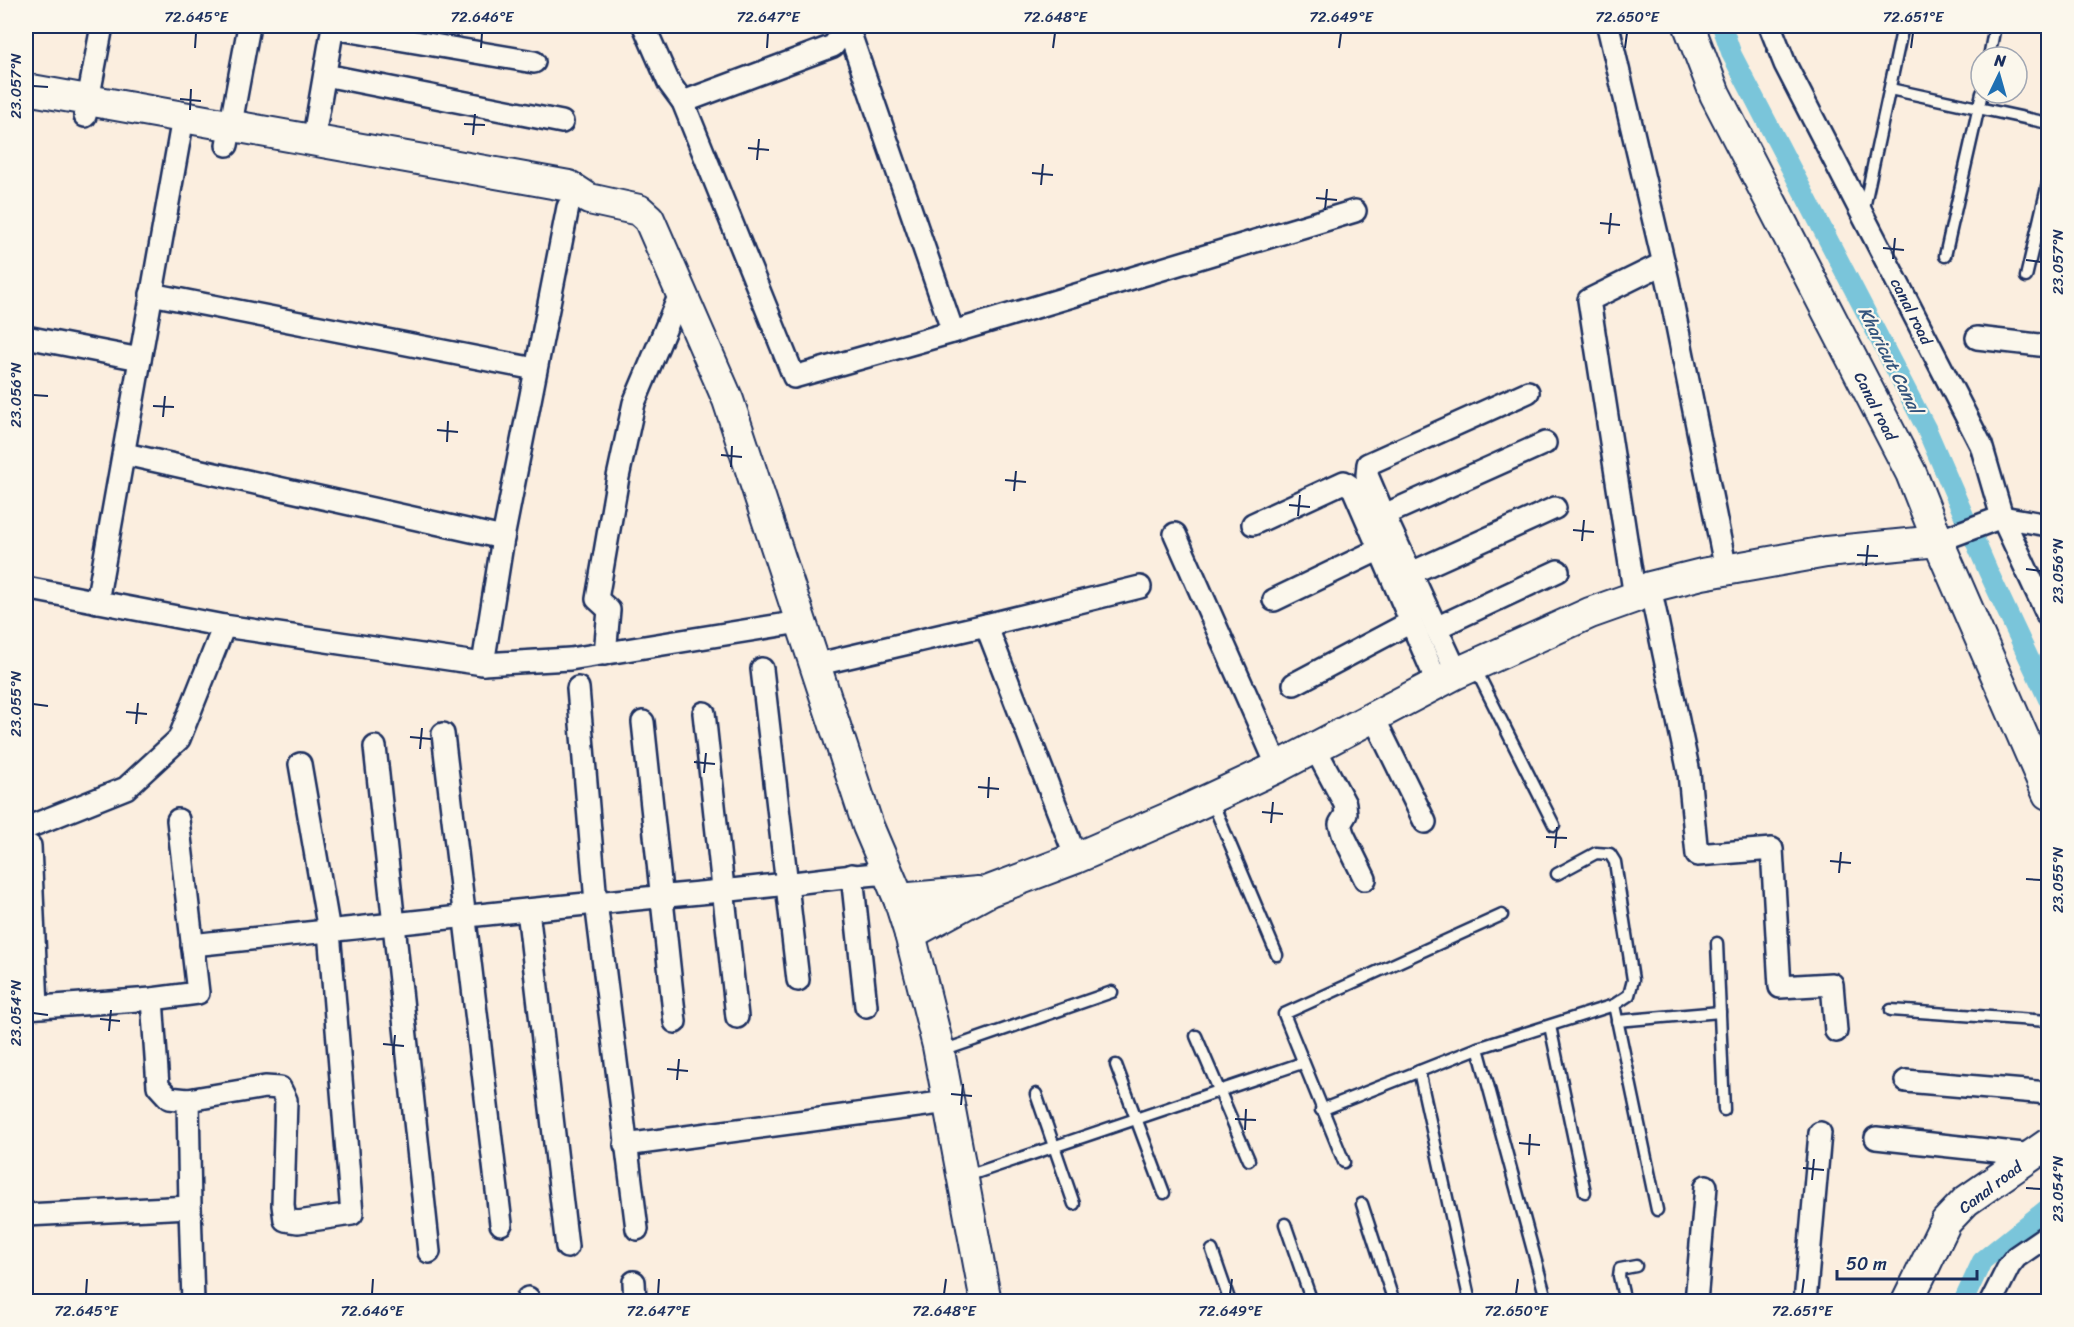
<svg xmlns="http://www.w3.org/2000/svg" width="2074" height="1327" font-family="Sriracha,sans-serif">
  <rect width="100%" height="100%" fill="#fbeedf"/>
  <filter id="ink" filterUnits="userSpaceOnUse"><feTurbulence type="fractalNoise" baseFrequency=".0167" numOctaves="2"/><feDisplacementMap in="SourceGraphic" scale="12" xChannelSelector="R" yChannelSelector="G"/><feConvolveMatrix kernelMatrix="1 2 1 2 8 2 1 2 1" color-interpolation-filters="sRGB"/></filter>
  <g filter="url(#ink)">
    <g fill="none" stroke-linecap="round" stroke-linejoin="round">
      <g stroke="#7ac5da" stroke-width="20">
        <path d="M 1722,26 L 1732,55 L 1926,428 L 1988,571 L 2048,699"/>
        <path d="M 1963,1302 L 1982,1261 L 2048,1208"/>
      </g>
      <g stroke="#1b2f5e" stroke-width="15">
        <g id="lane">
          <path d="M 1989,57 L 1995,26"/>
          <path d="M 1890,89 L 2048,123"/>
          <path d="M 1863,213 L 1903,26"/>
          <path d="M 1945,256 L 1982,93"/>
          <path d="M 2026,277 L 2048,183"/>
          <path d="M 1474,666 L 1554,825"/>
          <path d="M 1211,799 L 1277,955"/>
          <path d="M 1717,943 L 1724,1110"/>
          <path d="M 1614,1005 L 1657,1210"/>
          <path d="M 1891,1010 L 2048,1021"/>
          <path d="M 1617,1021 L 1720,1012"/>
          <path d="M 1550,1026 L 1585,1192"/>
          <path d="M 1196,1036 L 1249,1160"/>
          <path d="M 1478,1048 L 1547,1302"/>
          <path d="M 942,1051 L 1112,992"/>
          <path d="M 1116,1065 L 1164,1193"/>
          <path d="M 1419,1071 L 1470,1302"/>
          <path d="M 1036,1094 L 1074,1204"/>
          <path d="M 1321,1110 L 1478,1048 L 1614,1005 L 1629,995 L 1633,980 L 1615,862 L 1610,854 L 1596,853 L 1557,874"/>
          <path d="M 1344,1162 L 1284,1014 L 1502,915"/>
          <path d="M 964,1177 L 1302,1063"/>
          <path d="M 1362,1204 L 1394,1302"/>
          <path d="M 1285,1224 L 1312,1302"/>
          <path d="M 1212,1250 L 1230,1302"/>
          <path d="M 1625,1302 L 1619,1276 L 1620,1269 L 1636,1266"/>
        </g>
      </g>
      <g stroke="#1b2f5e" stroke-width="26">
        <g id="street">
          <path d="M 644,26 L 669,83 L 683,102 L 794,377 L 953,332"/>
          <path d="M 1608,26 L 1668,281 L 1726,570"/>
          <path d="M 1770,26 L 1785,64 L 1981,445 L 2002,517 L 2048,616"/>
          <path d="M 333,28 L 534,62"/>
          <path d="M 848,28 L 953,332 L 1355,211"/>
          <path d="M 325,75 L 562,122"/>
          <path d="M 683,102 L 833,46 L 848,26"/>
          <path d="M 85,116 L 102,26"/>
          <path d="M 313,142 L 333,26"/>
          <path d="M 227,145 L 249,26"/>
          <path d="M 151,294 L 535,369"/>
          <path d="M 26,337 L 140,359"/>
          <path d="M 1977,338 L 2048,346"/>
          <path d="M 125,454 L 503,538"/>
          <path d="M 1384,515 L 1545,443"/>
          <path d="M 1253,524 L 1344,482 L 1353,488 L 1438,684"/>
          <path d="M 1175,534 L 1278,767"/>
          <path d="M 1938,541 L 2002,517 L 2048,525"/>
          <path d="M 1411,573 L 1555,508"/>
          <path d="M 1650,587 L 1689,773 L 1697,855 L 1772,849 L 1780,987 L 1832,984 L 1836,1031"/>
          <path d="M 26,588 L 224,626 L 483,664 L 570,659 L 800,622"/>
          <path d="M 1635,597 L 1589,300 L 1664,263"/>
          <path d="M 1274,600 L 1380,549"/>
          <path d="M 97,602 L 183,118"/>
          <path d="M 986,625 L 1076,858"/>
          <path d="M 1436,628 L 1558,571"/>
          <path d="M 605,654 L 609,610 L 597,599 L 618,477 L 634,403 L 681,292"/>
          <path d="M 483,664 L 503,538 L 568,207"/>
          <path d="M 814,665 L 986,625 L 1140,587"/>
          <path d="M 762,669 L 798,980"/>
          <path d="M 1457,673 L 1384,515 L 1367,475 L 1368,464 L 1528,392"/>
          <path d="M 1294,684 L 1411,622"/>
          <path d="M 578,688 L 596,902 L 637,1229"/>
          <path d="M 704,713 L 737,1017"/>
          <path d="M 1374,718 L 1425,822"/>
          <path d="M 643,722 L 675,1022"/>
          <path d="M 443,734 L 501,1224"/>
          <path d="M 375,747 L 429,1252"/>
          <path d="M 1315,748 L 1345,804 L 1346,814 L 1340,824 L 1343,834 L 1365,879"/>
          <path d="M 26,828 L 126,788 L 179,739 L 224,626"/>
          <path d="M 30,846 L 37,1007"/>
          <path d="M 852,875 L 866,1006"/>
          <path d="M 528,910 L 567,1247"/>
          <path d="M 192,945 C 369,927 544,907 721,891 C 777,886 832,877 888,873"/>
          <path d="M 26,1008 L 152,999 L 198,993 L 178,820"/>
          <path d="M 1906,1081 L 2048,1093"/>
          <path d="M 188,1100 L 265,1087 L 280,1088 L 286,1100 L 283,1205 L 285,1220 L 298,1222 L 352,1214 L 329,931 L 300,764"/>
          <path d="M 1876,1138 L 2033,1155"/>
          <path d="M 625,1145 L 948,1102"/>
          <path d="M 190,1207 L 193,1302"/>
          <path d="M 26,1215 L 190,1207 L 188,1100 L 169,1098 L 158,1086 L 152,999"/>
          <path d="M 634,1282 L 635,1302"/>
          <path d="M 528,1298 L 529,1302"/>
          <path d="M 1696,1302 L 1706,1186"/>
          <path d="M 1805,1302 L 1820,1133"/>
          <path d="M 1991,1302 L 2009,1266 L 2016,1257 L 2048,1235"/>
        </g>
      </g>
      <g stroke="#1b2f5e" stroke-width="34">
        <g id="secondary">
          <path d="M 1689,26 L 1715,94 L 1911,473 L 1938,541 L 2048,794"/>
          <path d="M 26,89 L 569,186 L 589,199 L 639,210 L 649,219 L 728,400 L 868,826 L 899,899 L 910,934 L 938,1046 L 986,1302"/>
          <path d="M 899,899 L 978,892"/>
          <path d="M 910,934 L 989,891 L 1076,858 L 1175,815 L 1278,767 L 1457,673 L 1590,613 L 1635,597 L 1650,587 L 1702,574 L 1826,552 L 1938,541"/>
          <path d="M 1907,1302 L 1946,1222 L 1966,1201 L 2048,1144"/>
        </g>
      </g>
      <use href="#lane" stroke="#fbf7ec" stroke-width="10"/>
      <use href="#street" stroke="#fbf7ec" stroke-width="21"/>
      <use href="#secondary" stroke="#fbf7ec" stroke-width="30"/>
    </g>
  </g>
  <path fill="none" stroke="#1b2f5e" stroke-width="2" d="M 195,48 L 196,33M 481,48 L 482,33M 767,48 L 768,33M 1053,48 L 1055,33M 1339,48 L 1341,33M 1625,48 L 1627,33M 1911,48 L 1913,33M 33,86 L 48,87M 180,99 L 201,101M 190,110 L 191,89M 464,124 L 485,125M 473,135 L 475,114M 748,148 L 769,150M 757,160 L 759,139M 1032,173 L 1053,175M 1041,185 L 1043,164M 1316,198 L 1337,200M 1325,210 L 1327,189M 1600,223 L 1620,225M 1609,234 L 1611,213M 1883,248 L 1904,250M 1893,259 L 1895,238M 2026,260 L 2041,262M 33,395 L 48,396M 153,406 L 174,407M 163,417 L 165,396M 437,430 L 458,432M 447,442 L 448,421M 721,455 L 742,457M 731,467 L 732,446M 1005,480 L 1026,482M 1014,491 L 1016,471M 1289,505 L 1310,507M 1298,516 L 1300,495M 1573,530 L 1594,532M 1582,541 L 1584,520M 1857,555 L 1878,556M 1866,566 L 1868,545M 2026,569 L 2041,571M 33,704 L 48,706M 126,712 L 147,714M 136,724 L 138,703M 410,737 L 431,739M 420,749 L 422,728M 694,762 L 715,764M 704,773 L 706,753M 978,787 L 999,789M 988,798 L 989,777M 1262,812 L 1283,814M 1271,823 L 1273,802M 1546,837 L 1567,838M 1555,848 L 1557,827M 1830,861 L 1851,863M 1839,873 L 1841,852M 2026,879 L 2041,880M 33,1013 L 48,1015M 100,1019 L 120,1021M 109,1031 L 111,1010M 383,1044 L 404,1046M 393,1055 L 395,1035M 667,1069 L 688,1071M 677,1080 L 679,1059M 951,1094 L 972,1096M 961,1105 L 963,1084M 1235,1119 L 1256,1120M 1245,1130 L 1246,1109M 1519,1143 L 1540,1145M 1529,1155 L 1530,1134M 1803,1168 L 1824,1170M 1812,1180 L 1814,1159M 2026,1188 L 2041,1189M 86,1294 L 87,1279M 372,1294 L 373,1279M 658,1294 L 659,1279M 944,1294 L 946,1279M 1230,1294 L 1232,1279M 1516,1294 L 1518,1279M 1802,1294 L 1804,1279"/>
  <g text-anchor="middle" stroke-width="4.5" stroke-linejoin="round" paint-order="stroke">
    <g font-size="16" fill="#1b2f5e" stroke="#fbf7ec">
      <text transform="translate(1912 311) rotate(63)" y="6">canal road</text>
      <text transform="translate(1876 406) rotate(63)" y="6">Canal road</text>
      <text transform="translate(1990 1187) rotate(-37)" y="6">Canal road</text>
    </g>
    <g font-size="18" font-style="italic" fill="#33547d" stroke="#fbf7ec">
      <text transform="translate(1890 360) rotate(63)" y="6">Kharicut Canal</text>
    </g>
  </g>
  <rect width="2074" height="1327" fill="none" stroke="#fbf7ec" stroke-width="66"/>
  <g transform="translate(1999 75) rotate(5)"><circle r="28" fill="#fbf7ec" stroke="#a1a7b3" stroke-width="1.5"/>
  <path d="M0-4.5L10 22L0 15L-10 22Z" fill="#1f6fb2"/>
  <text y="-9" font-size="16" font-weight="bold" text-anchor="middle" fill="#1b2f5e">N</text>
  </g>
  <path d="M1837 1270v9h140v-9" fill="none" stroke="#1b2f5e" stroke-width="3"/>
  <text x="1846" y="1270" font-size="18" fill="#1b2f5e" stroke="#fbf7ec" stroke-width="4.5" paint-order="stroke">50 m</text>
  <rect x="33" y="33" width="2008" height="1261" fill="none" stroke="#1b2f5e" stroke-width="2"/>
  <g font-size="15" text-anchor="middle" fill="#1b2f5e">
    <text x="196" y="22">72.645°E</text>
    <text x="482" y="22">72.646°E</text>
    <text x="768" y="22">72.647°E</text>
    <text x="1055" y="22">72.648°E</text>
    <text x="1341" y="22">72.649°E</text>
    <text x="1627" y="22">72.650°E</text>
    <text x="1913" y="22">72.651°E</text>
    <text transform="translate(16 86) rotate(-90)" y="5">23.057°N</text>
    <text transform="translate(2058 262) rotate(-90)" y="5">23.057°N</text>
    <text transform="translate(16 395) rotate(-90)" y="5">23.056°N</text>
    <text transform="translate(2058 571) rotate(-90)" y="5">23.056°N</text>
    <text transform="translate(16 704) rotate(-90)" y="5">23.055°N</text>
    <text transform="translate(2058 880) rotate(-90)" y="5">23.055°N</text>
    <text transform="translate(16 1013) rotate(-90)" y="5">23.054°N</text>
    <text transform="translate(2058 1189) rotate(-90)" y="5">23.054°N</text>
    <text x="86" y="1316">72.645°E</text>
    <text x="372" y="1316">72.646°E</text>
    <text x="658" y="1316">72.647°E</text>
    <text x="944" y="1316">72.648°E</text>
    <text x="1230" y="1316">72.649°E</text>
    <text x="1516" y="1316">72.650°E</text>
    <text x="1802" y="1316">72.651°E</text>
  </g>
</svg>
